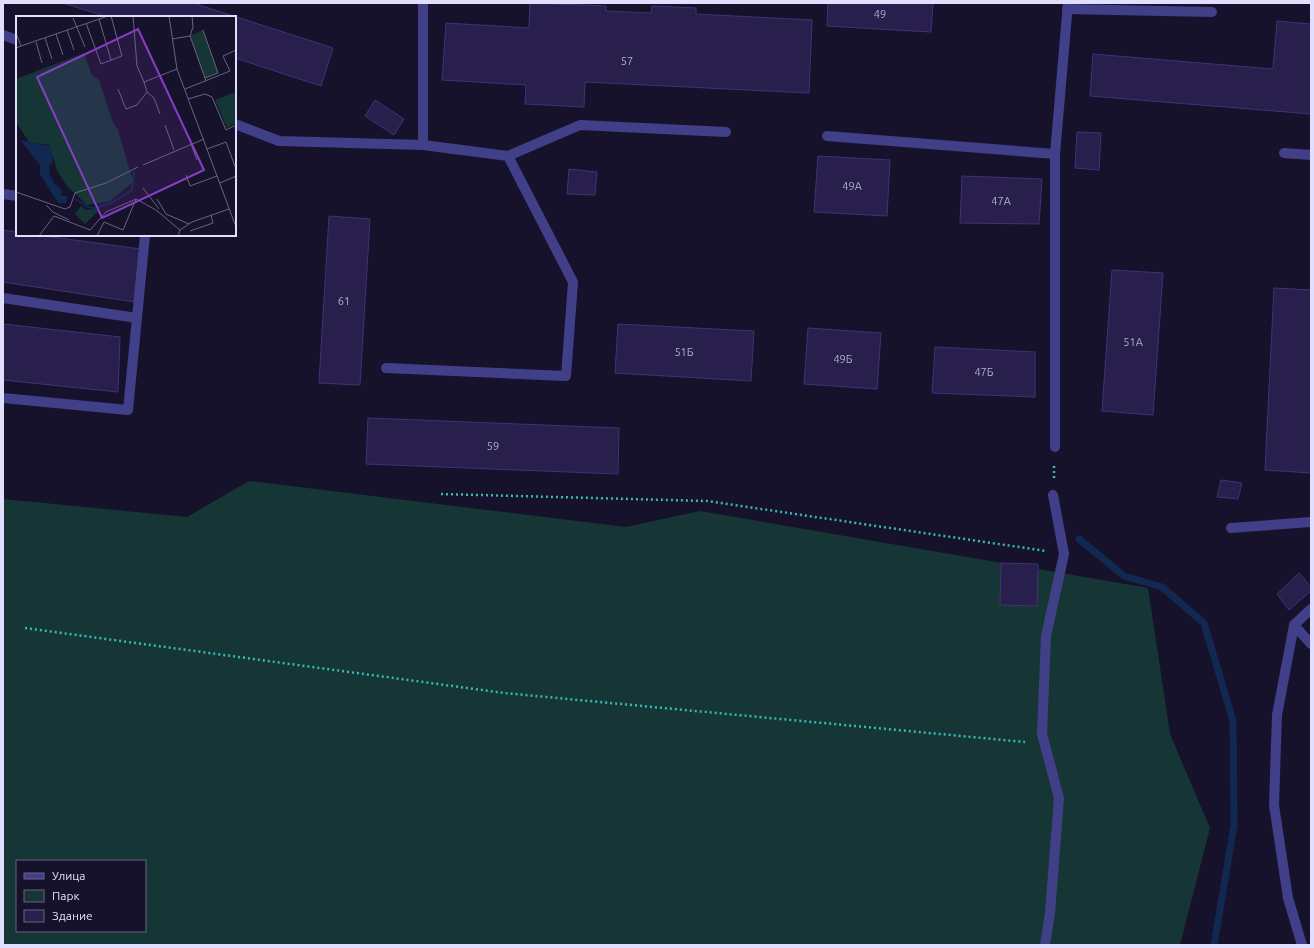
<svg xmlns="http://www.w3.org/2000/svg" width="1314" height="948" font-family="Ubuntu,sans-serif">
  <rect width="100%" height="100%" fill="#17122c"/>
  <path fill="#163635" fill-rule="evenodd" d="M 249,481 L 626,527 L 700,511 L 1148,588 L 1170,734 L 1210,828 L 1180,945 L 3,945 L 3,499 L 187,517 ZM 17,861 L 145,861 L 145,931 L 17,931 Z"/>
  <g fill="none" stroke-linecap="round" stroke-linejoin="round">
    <path stroke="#112951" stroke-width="7" d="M 1079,539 L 1124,576 L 1162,587 L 1204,623 L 1233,721 L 1234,825 L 1214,945"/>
  </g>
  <g fill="#281f4c" stroke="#403277">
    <path d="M 63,3 L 193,3 L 333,48 L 321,86 L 235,58 L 235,17 L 107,17 Z"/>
    <path d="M 530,3 L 606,6 L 606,11 L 651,13 L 652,6 L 696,8 L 696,14 L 812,20 L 809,93 L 585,82 L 584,107 L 525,104 L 526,85 L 442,80 L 446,23 L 529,28 Z"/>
    <path d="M 828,3 L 933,3 L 931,32 L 827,26 Z"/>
    <path d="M 1277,21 L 1311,24 L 1311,114 L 1090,96 L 1093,54 L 1273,69 Z"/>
    <path d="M 375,100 L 404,119 L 394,135 L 365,116 Z"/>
    <path d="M 1077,132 L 1101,133 L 1099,170 L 1075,168 Z"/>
    <path d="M 818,156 L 890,160 L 887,216 L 814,212 Z"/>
    <path d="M 569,169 L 597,172 L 595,195 L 567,194 Z"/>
    <path d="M 962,176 L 1042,179 L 1039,224 L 960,223 Z"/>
    <path d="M 329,216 L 370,219 L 360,385 L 319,383 Z"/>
    <path d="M 3,230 L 17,232 L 17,235 L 37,235 L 141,249 L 135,302 L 3,282 Z"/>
    <path d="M 1112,270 L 1163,273 L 1153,415 L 1102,411 Z"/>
    <path d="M 1274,288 L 1311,290 L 1311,473 L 1265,470 Z"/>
    <path d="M 3,324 L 120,337 L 118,392 L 3,380 Z"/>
    <path d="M 618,324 L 754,331 L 751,381 L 615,373 Z"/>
    <path d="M 808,328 L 881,333 L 877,389 L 804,384 Z"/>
    <path d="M 935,347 L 1035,352 L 1035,397 L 932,393 Z"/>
    <path d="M 368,418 L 619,428 L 618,474 L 366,464 Z"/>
    <path d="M 1221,480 L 1242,483 L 1238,499 L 1217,497 Z"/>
    <path d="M 1001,563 L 1038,564 L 1037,606 L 1000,605 Z"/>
    <path d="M 1299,573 L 1311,587 L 1311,591 L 1289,610 L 1277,594 Z"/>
  </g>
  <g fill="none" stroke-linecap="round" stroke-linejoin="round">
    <g stroke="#35bbb4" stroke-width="2.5" stroke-dasharray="2 3" stroke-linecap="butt">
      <path d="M 1054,478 L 1054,463"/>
      <path d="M 441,494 L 707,501 L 1046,551"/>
      <path d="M 25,628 L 504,693 L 1025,742"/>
    </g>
    <g stroke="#423f89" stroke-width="10">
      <path d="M 1067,9 L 1212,12"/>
      <path d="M 3,35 L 17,40"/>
      <path d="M 235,124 L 279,141 L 423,145 L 423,3"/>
      <path d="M 827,136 L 1055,154"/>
      <path d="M 1284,153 L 1311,155"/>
      <path d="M 508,156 L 580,125 L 726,132"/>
      <path d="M 3,194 L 17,196"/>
      <path d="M 3,298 L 137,318"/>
      <path d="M 386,368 L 566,376 L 573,282 L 508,156 L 423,145"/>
      <path d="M 3,398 L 128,410 L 145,235"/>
      <path d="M 1055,447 L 1055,154 L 1068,3"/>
      <path d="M 1231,528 L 1311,522"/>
      <path d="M 1294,625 L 1311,644"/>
      <path d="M 1302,945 L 1288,898 L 1274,805 L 1277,715 L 1294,625 L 1311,609"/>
    </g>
    <path stroke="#423f89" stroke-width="10" d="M 1045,945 L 1050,913 L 1059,798 L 1042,734 L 1046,636 L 1064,554 L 1053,495"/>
  </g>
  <g text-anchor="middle" stroke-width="3" stroke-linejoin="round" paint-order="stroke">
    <g font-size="11" fill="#b4aed2">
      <text x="880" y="18">49</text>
      <text x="627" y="65">57</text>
      <text x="852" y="190">49А</text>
      <text x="1001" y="205">47А</text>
      <text x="344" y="305">61</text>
      <text x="1133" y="346">51А</text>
      <text x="684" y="356">51Б</text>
      <text x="843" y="363">49Б</text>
      <text x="984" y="376">47Б</text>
      <text x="493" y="450">59</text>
    </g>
  </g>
  <g transform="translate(16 16)">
    <rect width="220" height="220" fill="#17122c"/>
    <path d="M 187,14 L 202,57 L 189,62 L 174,20 ZM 68,37 L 76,59 L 83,64 L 97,107 L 102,114 L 117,166 L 94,185 L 71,189 L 51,170 L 41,155 L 34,129 L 13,126 L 0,106 L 0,63 ZM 220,76 L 220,107 L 211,112 L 199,84 ZM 65,190 L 70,194 L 79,193 L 82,195 L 69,208 L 59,198 Z" fill="#163635"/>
    <path d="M 4,124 L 34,130 L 37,140 L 36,148 L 33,150 L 34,159 L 38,167 L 46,174 L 45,180 L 52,180 L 50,187 L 42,187 L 24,158 L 24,149 Z" fill="#112951"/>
    <path fill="none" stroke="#112951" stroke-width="2" d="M 59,183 L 72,191 L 78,192 L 95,187 L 116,174 L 118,156"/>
    <path fill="none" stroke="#686480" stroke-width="1" d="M 117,0 L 121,50 L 128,66 L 161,53M 153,0 L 161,53 L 220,211M 176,0 L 177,11 L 174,20 L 190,65M 57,2 L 69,31M 83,3 L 95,44M 70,7 L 85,48 L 106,40 L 95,0M 51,14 L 58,34M 187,14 L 202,57 L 189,62M 0,17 L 5,30 L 0,32M 40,18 L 47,39M 29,22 L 36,43M 156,23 L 174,20M 20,26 L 26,47M 5,30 L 92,0M 102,73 L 110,93 L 121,89 L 131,76 L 128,66M 169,73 L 214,55 L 207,40 L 220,34M 131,76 L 138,82 L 144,98M 172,83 L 189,78 L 196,81 L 210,114 L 220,109M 149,109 L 158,134M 175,128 L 181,144M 191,133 L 210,126 L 220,153M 127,149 L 188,123M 170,159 L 174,170 L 201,160M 204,167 L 220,160M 127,172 L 143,193M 0,176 L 49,193 L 54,191 L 59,177 L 90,167 L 122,151M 141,183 L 150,198 L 173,208M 30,189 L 37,196 L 53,204M 174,215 L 197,207 L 195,199M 23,220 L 38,200 L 74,214 L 90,196 L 120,183 L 140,194 L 164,214M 81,220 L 88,206 L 107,214 L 120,183M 162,220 L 164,214 L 176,206 L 213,193"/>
    <path fill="#853ec5" fill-opacity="0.15" stroke="#853ec5" stroke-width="2" d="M 122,13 L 188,154 L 86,202 L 21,61 Z"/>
    <rect width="220" height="220" fill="none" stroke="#e2defe" stroke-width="2"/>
  </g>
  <rect width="1314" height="948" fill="none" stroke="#e2defe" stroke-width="8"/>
  <rect x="16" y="860" width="130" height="72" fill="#17122c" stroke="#686480"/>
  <rect x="24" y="873" width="20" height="6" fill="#423f89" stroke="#686480"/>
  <text x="52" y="880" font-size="12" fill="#e2defe">Улица</text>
  <rect x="24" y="890" width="20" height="12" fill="#163635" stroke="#686480"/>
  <text x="52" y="900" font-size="12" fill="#e2defe">Парк</text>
  <rect x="24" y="910" width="20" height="12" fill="#281f4c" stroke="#686480"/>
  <text x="52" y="920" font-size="12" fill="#e2defe">Здание</text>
</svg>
